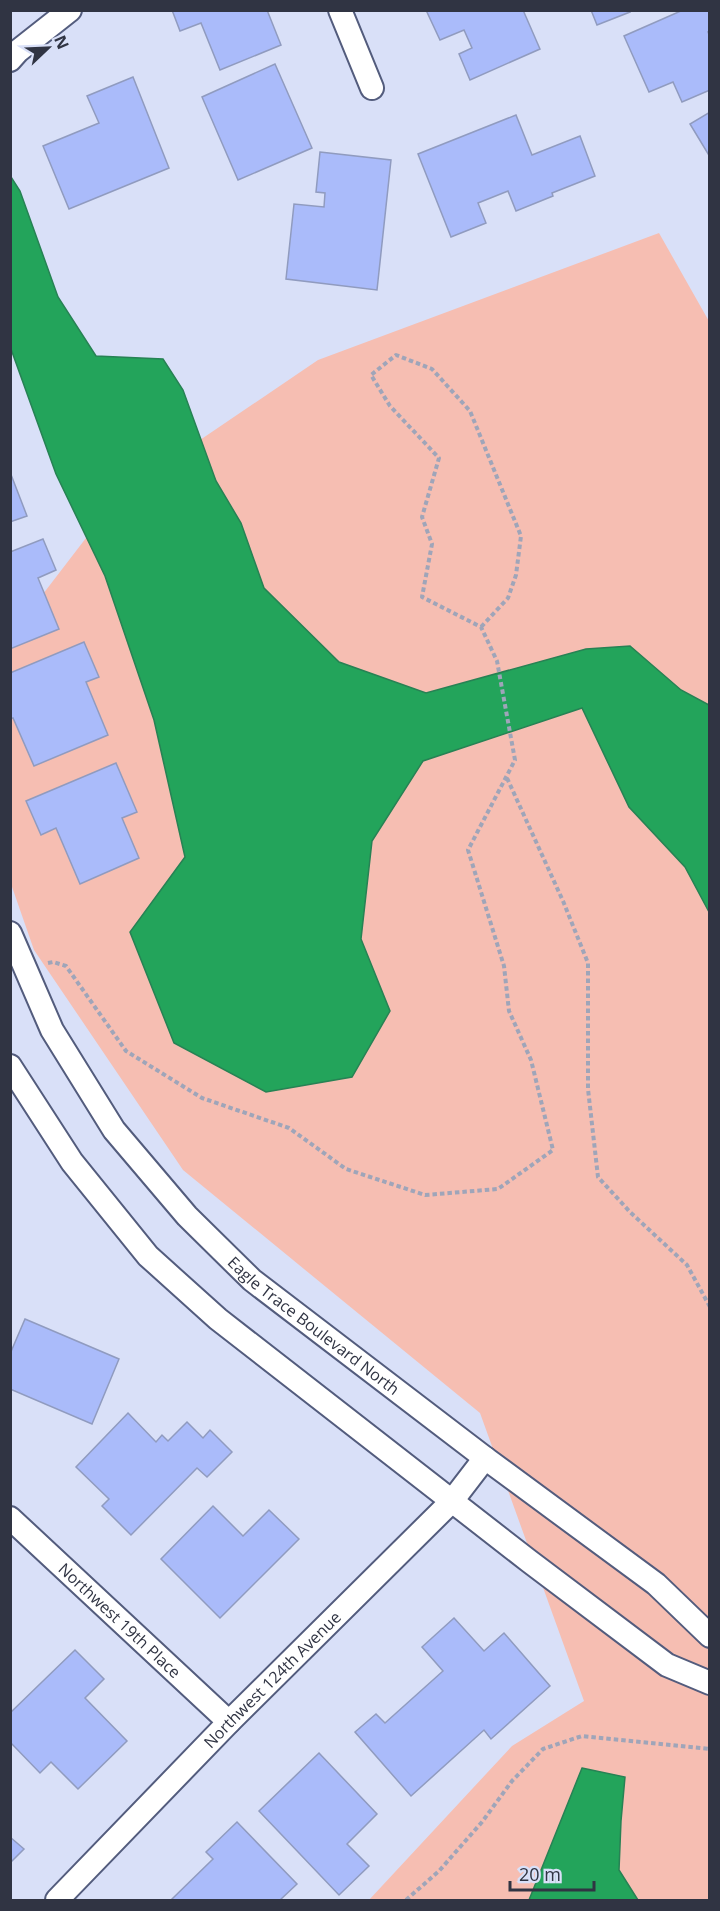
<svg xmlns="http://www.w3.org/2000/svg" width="720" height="1911" font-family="'Open Sans',sans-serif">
  <rect width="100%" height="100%" fill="#d9e0f8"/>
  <path fill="#f6beb2" d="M 659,233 L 710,323 L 709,1900 L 369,1900 L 512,1746 L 584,1701 L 480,1413 L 183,1170 L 34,950 L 11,884 L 10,637 L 119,495 L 318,360 Z"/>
  <g fill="#23a45b" stroke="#278254" stroke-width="1.5">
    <path d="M 11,177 L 20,191 L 58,297 L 96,356 L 163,359 L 183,390 L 216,481 L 241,523 L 264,588 L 339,662 L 426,693 L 586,649 L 630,646 L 681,690 L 709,705 L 709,912 L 685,867 L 629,807 L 582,708 L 423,761 L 372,841 L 361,939 L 390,1011 L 352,1077 L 266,1092 L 174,1043 L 130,932 L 185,857 L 154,720 L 105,576 L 56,474 L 11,349 Z"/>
    <path d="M 582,1768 L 625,1777 L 621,1821 L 619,1870 L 638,1900 L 529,1900 Z"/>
  </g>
  <g fill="#aabbfa" stroke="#909bbf" stroke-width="1.5">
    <path d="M 172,10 L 267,10 L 281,45 L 220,70 L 201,23 L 180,31 Z"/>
    <path d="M 426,10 L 523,10 L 540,49 L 470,80 L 459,54 L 472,48 L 464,30 L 440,40 Z"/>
    <path d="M 591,10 L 629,10 L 630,12 L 597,25 Z"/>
    <path d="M 683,10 L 710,10 L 710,32 L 708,32 L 710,37 L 710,90 L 682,102 L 673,82 L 649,92 L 624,36 Z"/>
    <path d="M 275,64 L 312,148 L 238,180 L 202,97 Z"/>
    <path d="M 133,77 L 169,168 L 69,209 L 43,146 L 99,123 L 87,96 Z"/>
    <path d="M 710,112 L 710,157 L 690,124 Z"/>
    <path d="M 516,115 L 532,155 L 580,136 L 595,176 L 552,193 L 553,196 L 516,211 L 508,191 L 478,203 L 486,223 L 451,237 L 418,154 Z"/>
    <path d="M 320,152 L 391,160 L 377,290 L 286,279 L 294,204 L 324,207 L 325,193 L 316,192 Z"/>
    <path d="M 10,472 L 27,516 L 10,522 Z"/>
    <path d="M 43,539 L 56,570 L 38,578 L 59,629 L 10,649 L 10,552 Z"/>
    <path d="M 84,642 L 99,677 L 86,682 L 108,735 L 34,766 L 13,718 L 10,719 L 10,673 Z"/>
    <path d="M 116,763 L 137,812 L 122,818 L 139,858 L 80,884 L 56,828 L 41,835 L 26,801 Z"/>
    <path d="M 25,1319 L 119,1359 L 92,1424 L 10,1389 L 10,1354 Z"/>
    <path d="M 128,1413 L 156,1442 L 162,1435 L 168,1441 L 187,1422 L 203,1438 L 210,1430 L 232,1452 L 207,1477 L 197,1468 L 131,1535 L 102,1506 L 109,1499 L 76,1467 Z"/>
    <path d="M 213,1506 L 243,1536 L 269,1510 L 299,1539 L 220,1618 L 161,1559 Z"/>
    <path d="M 454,1618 L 484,1651 L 504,1633 L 550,1686 L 491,1739 L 484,1730 L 411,1796 L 355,1732 L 376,1714 L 385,1723 L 443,1671 L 422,1647 Z"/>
    <path d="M 75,1650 L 104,1679 L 85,1698 L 127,1741 L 78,1789 L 51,1762 L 40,1773 L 10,1742 L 10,1713 Z"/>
    <path d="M 319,1753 L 377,1814 L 347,1844 L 369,1866 L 339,1895 L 259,1811 Z"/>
    <path d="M 237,1822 L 297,1884 L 280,1900 L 171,1900 L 213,1859 L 206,1852 Z"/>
    <path d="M 10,1837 L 24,1849 L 10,1863 Z"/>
  </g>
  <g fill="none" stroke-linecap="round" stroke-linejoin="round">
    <g stroke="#535c7d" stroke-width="26">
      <g id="street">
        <path d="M 340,10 L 372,88"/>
        <path d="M 10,60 L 18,51 L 70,10"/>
        <path id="s1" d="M 10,933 L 52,1030 L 114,1130 L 187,1216 L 252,1280 L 485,1458 L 656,1584 L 710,1636"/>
        <path d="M 10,1066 L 72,1162 L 148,1256 L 218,1319 L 529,1561 L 667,1665 L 710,1683"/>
        <path id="s2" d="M 10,1518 L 229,1722"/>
        <path id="s3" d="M 57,1900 L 229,1722 L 452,1501 L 485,1458"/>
      </g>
    </g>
    <g stroke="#9fa5b9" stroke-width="4" stroke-dasharray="4.5 3" stroke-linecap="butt">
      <path d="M 507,778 L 563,901 L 588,963 L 588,1089 L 598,1177 L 630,1212 L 687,1265 L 710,1307"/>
      <path d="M 48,963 L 53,962 L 66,966 L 126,1051 L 202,1098 L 289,1128 L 346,1169 L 425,1195 L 498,1189 L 553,1150 L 531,1060 L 509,1011 L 504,966 L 468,850 L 515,760 L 497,661 L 481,627 L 422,597 L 432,544 L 422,517 L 439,458 L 390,406 L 371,375 L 396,355 L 432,369 L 470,411 L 521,536 L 516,575 L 508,598 L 481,627"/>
      <path d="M 406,1900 L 439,1871 L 482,1822 L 512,1781 L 543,1749 L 582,1736 L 710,1749"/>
    </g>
    <use href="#street" stroke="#fff" stroke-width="22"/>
  </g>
  <g text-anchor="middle" stroke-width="4.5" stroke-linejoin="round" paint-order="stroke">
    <g font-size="16" fill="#303443" stroke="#d9e0f8">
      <text dy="6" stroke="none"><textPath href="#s1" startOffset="504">Eagle Trace Boulevard North</textPath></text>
      <text dy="6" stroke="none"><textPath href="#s2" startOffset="150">Northwest 19th Place</textPath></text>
      <text dy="6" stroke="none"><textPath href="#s3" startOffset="308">Northwest 124th Avenue</textPath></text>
    </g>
  </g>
  <rect width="720" height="1911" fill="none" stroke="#303443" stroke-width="24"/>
  <g transform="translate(48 48) rotate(67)" stroke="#d9e0f8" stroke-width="4.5" paint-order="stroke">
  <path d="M0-4.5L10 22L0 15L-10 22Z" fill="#303443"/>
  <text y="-9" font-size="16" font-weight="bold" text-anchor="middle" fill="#303443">N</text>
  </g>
  <path d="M510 1881v9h84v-9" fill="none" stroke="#303443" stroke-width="3"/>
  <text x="519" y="1881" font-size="18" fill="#303443" stroke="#d9e0f8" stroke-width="4.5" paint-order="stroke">20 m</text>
</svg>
